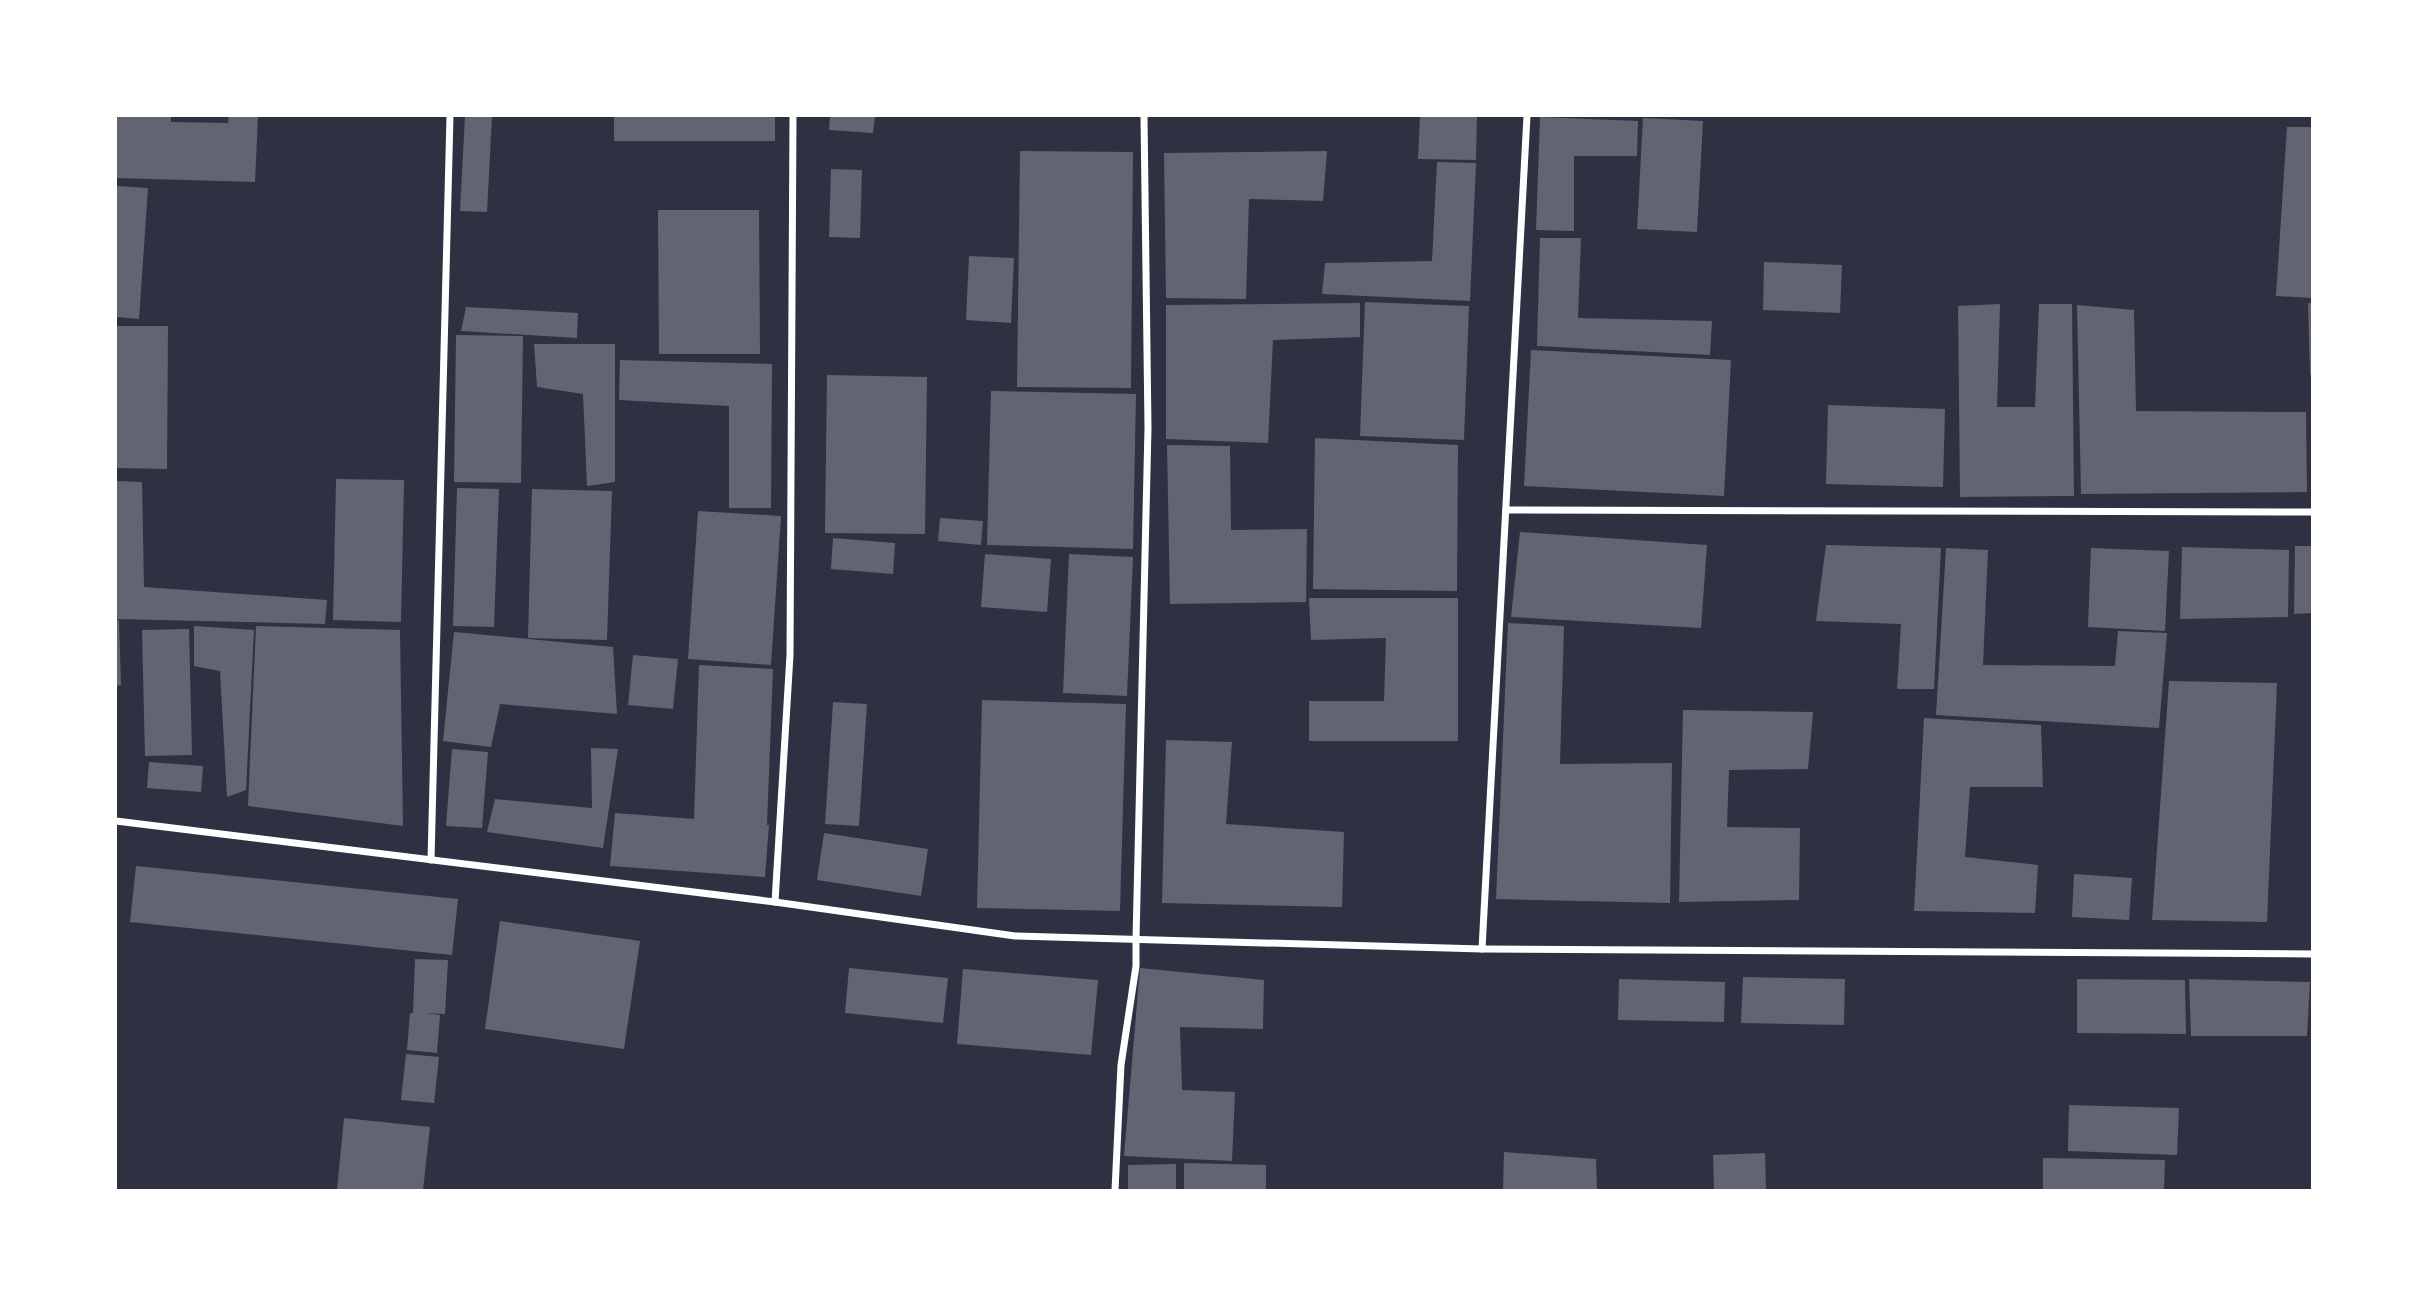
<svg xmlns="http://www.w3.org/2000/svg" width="2428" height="1306" font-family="'Work Sans',sans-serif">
  <rect width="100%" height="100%" fill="#2d3142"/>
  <g fill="#626471">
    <path d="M 116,116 L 171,116 L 171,122 L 228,123 L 229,116 L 258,116 L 255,182 L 116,178 Z"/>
    <path d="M 465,116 L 492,116 L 487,212 L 460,211 Z"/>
    <rect x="614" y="116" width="161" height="25"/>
    <path d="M 830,116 L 875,116 L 873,133 L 829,130 Z"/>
    <path d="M 1420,116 L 1477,116 L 1476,160 L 1418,159 Z"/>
    <path d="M 1540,117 L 1638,121 L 1637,156 L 1574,156 L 1574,231 L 1536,230 Z"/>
    <path d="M 1643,118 L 1703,121 L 1697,232 L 1637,229 Z"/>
    <path d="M 2287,127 L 2312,127 L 2312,298 L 2276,296 Z"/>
    <path d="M 1020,151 L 1133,152 L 1131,388 L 1017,387 Z"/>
    <path d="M 1327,151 L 1323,201 L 1249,199 L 1246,299 L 1166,298 L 1164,153 Z"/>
    <path d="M 1437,162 L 1476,163 L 1470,301 L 1322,294 L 1325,263 L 1432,261 Z"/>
    <path d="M 831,169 L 862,170 L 860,238 L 829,237 Z"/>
    <path d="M 116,186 L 148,188 L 139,319 L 116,317 Z"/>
    <path d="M 658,210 L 759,210 L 760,354 L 659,354 Z"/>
    <path d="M 1540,238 L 1581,238 L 1578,318 L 1712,321 L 1710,355 L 1537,346 Z"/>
    <path d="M 969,256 L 1014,258 L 1011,323 L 966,320 Z"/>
    <path d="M 1764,262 L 1842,265 L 1840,313 L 1763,310 Z"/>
    <path d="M 1365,302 L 1469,306 L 1464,440 L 1360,436 Z"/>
    <path d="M 1360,303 L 1360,337 L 1273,340 L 1268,443 L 1166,439 L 1166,305 Z"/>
    <path d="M 2308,303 L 2312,303 L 2312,375 L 2310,375 Z"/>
    <path d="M 2000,304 L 1997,407 L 2035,407 L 2039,304 L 2072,304 L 2074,496 L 1960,497 L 1958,306 Z"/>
    <path d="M 2077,305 L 2134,310 L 2136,411 L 2306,412 L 2307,492 L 2081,494 Z"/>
    <path d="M 466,307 L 578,313 L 577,338 L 461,331 Z"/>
    <path d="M 116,326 L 168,326 L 167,469 L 116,468 Z"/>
    <path d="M 456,335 L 523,336 L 521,483 L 454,482 Z"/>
    <path d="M 534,344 L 615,344 L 615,482 L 587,486 L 583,394 L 537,387 Z"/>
    <path d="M 1531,350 L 1731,360 L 1724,496 L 1524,486 Z"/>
    <path d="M 620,360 L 772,364 L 771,508 L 729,508 L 729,406 L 619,400 Z"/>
    <path d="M 827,375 L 927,377 L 925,534 L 825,533 Z"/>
    <path d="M 991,391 L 1136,394 L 1133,549 L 987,545 Z"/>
    <path d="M 1828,405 L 1945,409 L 1943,487 L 1826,484 Z"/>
    <path d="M 1315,438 L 1458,445 L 1457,591 L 1313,589 Z"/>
    <path d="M 1167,445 L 1230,446 L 1231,530 L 1307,529 L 1306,602 L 1170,604 Z"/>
    <path d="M 336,479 L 404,480 L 401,622 L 333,620 Z"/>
    <path d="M 116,481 L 142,482 L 144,587 L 327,600 L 325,624 L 116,619 Z"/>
    <path d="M 457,488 L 499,489 L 494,627 L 453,626 Z"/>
    <path d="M 532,489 L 612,491 L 607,640 L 528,638 Z"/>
    <path d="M 698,511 L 781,516 L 771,665 L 688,659 Z"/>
    <path d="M 940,518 L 983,521 L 981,545 L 938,541 Z"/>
    <path d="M 1520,532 L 1707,545 L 1701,628 L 1511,617 Z"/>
    <path d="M 833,538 L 895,543 L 893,574 L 831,569 Z"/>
    <path d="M 1826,545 L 1941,548 L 1934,689 L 1897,689 L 1901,624 L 1816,621 Z"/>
    <path d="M 2295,546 L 2312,546 L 2312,613 L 2294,614 Z"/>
    <path d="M 2182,547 L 2289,550 L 2288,617 L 2180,619 Z"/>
    <path d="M 1946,548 L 1988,550 L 1983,665 L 2115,666 L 2118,631 L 2167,633 L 2159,728 L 1936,715 Z"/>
    <path d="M 2091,548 L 2169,551 L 2165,631 L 2088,627 Z"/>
    <path d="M 985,554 L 1051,559 L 1047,612 L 981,607 Z"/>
    <path d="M 1069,554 L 1133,557 L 1127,696 L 1063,693 Z"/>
    <path d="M 1309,598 L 1458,598 L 1458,741 L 1309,741 L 1309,701 L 1384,701 L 1386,638 L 1311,640 Z"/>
    <path d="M 116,620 L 119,620 L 121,685 L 116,686 Z"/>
    <path d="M 1508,623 L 1564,626 L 1560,764 L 1672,763 L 1670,903 L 1496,899 Z"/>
    <path d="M 194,626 L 254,630 L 246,790 L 227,797 L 220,671 L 194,666 Z"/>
    <path d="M 256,626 L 400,630 L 403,826 L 248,806 Z"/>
    <path d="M 189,629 L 192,755 L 145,756 L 142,630 Z"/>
    <path d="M 454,632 L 613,647 L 617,714 L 500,704 L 491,747 L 443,741 Z"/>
    <path d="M 633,655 L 678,659 L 673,709 L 628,705 Z"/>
    <path d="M 699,665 L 773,669 L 767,825 L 769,825 L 765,877 L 610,866 L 615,813 L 694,819 Z"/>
    <path d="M 2169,681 L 2277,683 L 2267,922 L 2152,920 Z"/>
    <path d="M 982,700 L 1126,704 L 1120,911 L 977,908 Z"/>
    <path d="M 833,702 L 867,704 L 859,826 L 825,824 Z"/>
    <path d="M 1683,710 L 1813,712 L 1808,769 L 1729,770 L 1727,827 L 1800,828 L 1799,900 L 1679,902 Z"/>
    <path d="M 1924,718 L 2041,725 L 2043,787 L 1970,787 L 1965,857 L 2038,865 L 2035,913 L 1914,911 Z"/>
    <path d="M 1166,740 L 1232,742 L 1226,824 L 1344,832 L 1342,907 L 1162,903 Z"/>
    <path d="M 591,748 L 618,749 L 603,848 L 487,832 L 495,799 L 592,808 Z"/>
    <path d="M 452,749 L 488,752 L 482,828 L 446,826 Z"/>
    <path d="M 149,762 L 203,766 L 201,792 L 147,788 Z"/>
    <path d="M 824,833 L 928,849 L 921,896 L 817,880 Z"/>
    <path d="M 136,866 L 458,899 L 452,955 L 130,922 Z"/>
    <path d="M 2074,874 L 2132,878 L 2129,920 L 2072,917 Z"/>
    <path d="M 500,921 L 640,941 L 624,1049 L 485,1029 Z"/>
    <path d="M 415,959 L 448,960 L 445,1014 L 426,1013 L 440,1015 L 437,1053 L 407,1050 L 410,1013 L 413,1013 Z"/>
    <path d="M 849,968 L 948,978 L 943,1023 L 845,1013 Z"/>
    <path d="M 1140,968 L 1264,980 L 1263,1029 L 1180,1027 L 1182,1090 L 1235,1092 L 1232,1161 L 1124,1156 Z"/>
    <path d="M 963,969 L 1098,980 L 1091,1055 L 957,1044 Z"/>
    <path d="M 1743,977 L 1845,979 L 1844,1025 L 1741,1023 Z"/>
    <path d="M 1619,979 L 1725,982 L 1724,1022 L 1618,1020 Z"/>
    <path d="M 2077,979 L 2185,980 L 2186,1034 L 2077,1033 Z"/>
    <path d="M 2189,979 L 2310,982 L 2307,1036 L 2191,1036 Z"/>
    <path d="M 406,1054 L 439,1057 L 434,1103 L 401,1100 Z"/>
    <path d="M 2069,1105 L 2179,1108 L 2177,1155 L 2068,1151 Z"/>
    <path d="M 344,1118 L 430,1127 L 423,1190 L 337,1190 Z"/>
    <path d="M 1504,1152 L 1596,1159 L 1597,1190 L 1503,1190 Z"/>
    <path d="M 1765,1153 L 1766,1190 L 1714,1190 L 1713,1155 Z"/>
    <path d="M 2043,1158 L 2165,1160 L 2164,1190 L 2043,1190 Z"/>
    <path d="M 1184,1163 L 1266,1165 L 1266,1190 L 1184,1190 Z"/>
    <path d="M 1176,1164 L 1176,1190 L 1128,1190 L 1128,1165 Z"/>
  </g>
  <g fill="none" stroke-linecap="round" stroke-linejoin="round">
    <g stroke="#fff" stroke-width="7">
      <path d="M 1506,510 L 2312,512"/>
      <path d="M 116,821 L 775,902 L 1015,936 L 1482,949 L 2312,954"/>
      <path d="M 431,860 L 450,116"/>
      <path d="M 775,902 L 790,655 L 793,116"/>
      <path d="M 1482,949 L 1527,116"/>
      <path d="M 1115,1190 L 1121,1065 L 1136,966 L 1136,939 L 1148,428 L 1144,116"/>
    </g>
  </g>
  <rect width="2428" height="1306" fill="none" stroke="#ffffff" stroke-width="234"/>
</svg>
